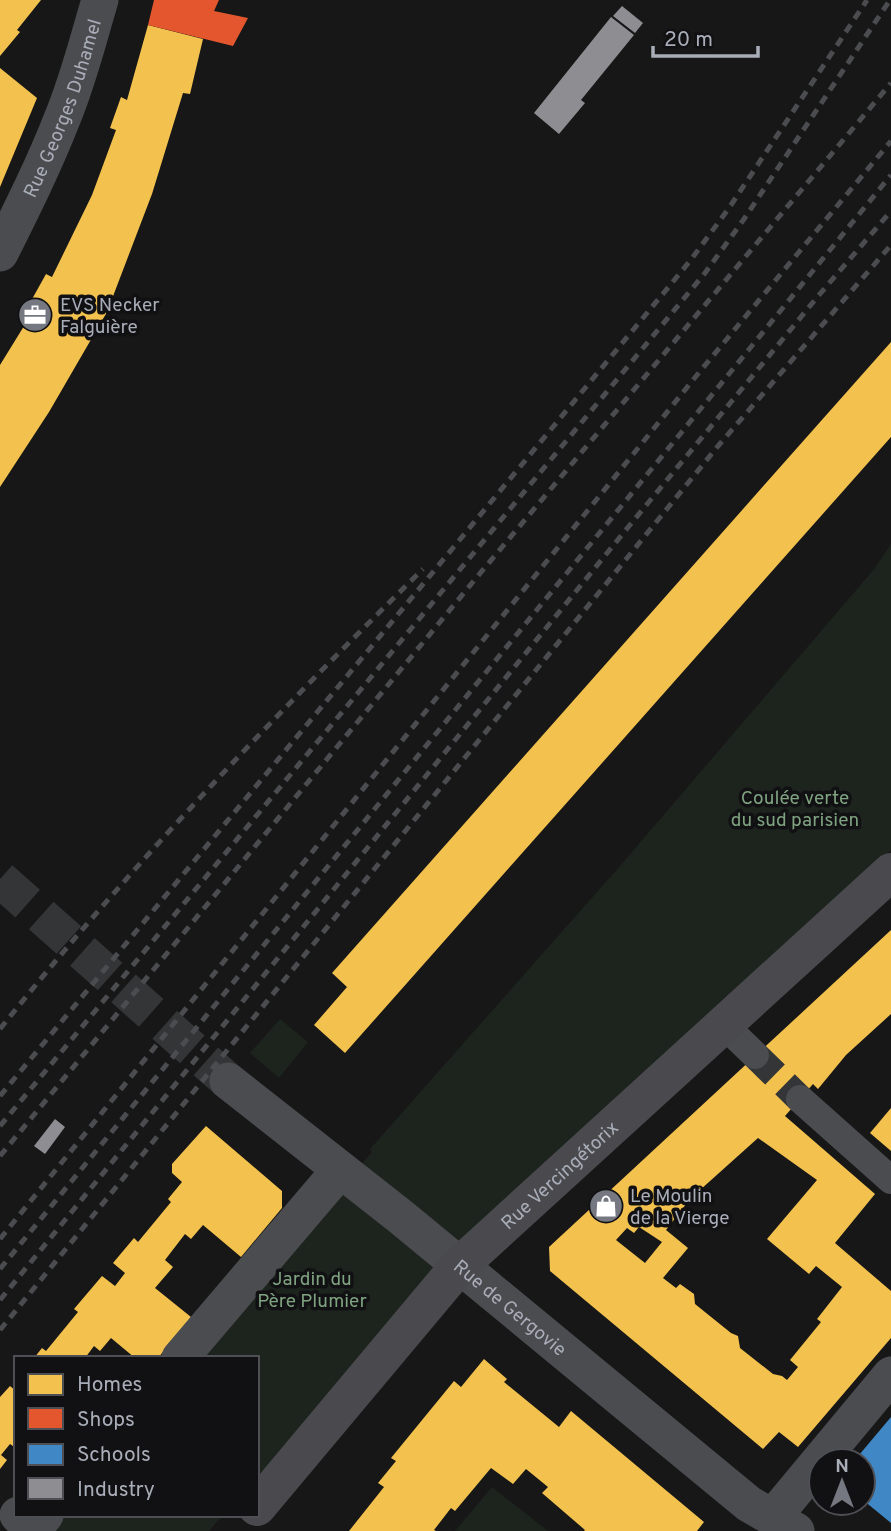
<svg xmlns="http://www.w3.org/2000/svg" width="891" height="1531" font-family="Overpass,sans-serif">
  <rect width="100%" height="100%" fill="#171717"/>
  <g fill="#1d241e">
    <path d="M 891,544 L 891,850 L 717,1013 L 257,1477 L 257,1358 L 193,1358 L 372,1152 L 370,1149 L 620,866 L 875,568 Z"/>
    <path d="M 280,1019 L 308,1042 L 279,1078 L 250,1053 Z"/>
    <path d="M 492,1487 L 548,1531 L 455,1531 Z"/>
    <path d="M 52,1515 L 223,1515 L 209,1531 L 37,1531 Z"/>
  </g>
  <g fill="#f2c14e" fill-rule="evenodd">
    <path d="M 0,0 L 41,0 L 17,30 L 20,32 L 0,56 Z"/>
    <path d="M 148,25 L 203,39 L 190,94 L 183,93 L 152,194 L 107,312 L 49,412 L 0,487 L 0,365 L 37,305 L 31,301 L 46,274 L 52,277 L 92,195 L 116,130 L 110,128 L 121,97 L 127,100 Z"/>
    <path d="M 0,68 L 37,98 L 0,187 Z"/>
    <path d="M 891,342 L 891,437 L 345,1053 L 314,1025 L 347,987 L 332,973 Z"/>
    <path d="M 891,930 L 891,1014 L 846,1055 L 818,1089 L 813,1084 L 785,1116 L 875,1194 L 835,1243 L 891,1291 L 891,1338 L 798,1447 L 779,1432 L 763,1449 L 550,1271 L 549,1247 ZM 758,1138 L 817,1180 L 767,1239 L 809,1274 L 816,1266 L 842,1287 L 817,1319 L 821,1322 L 790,1360 L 798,1367 L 787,1380 L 782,1376 L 773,1374 L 740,1348 L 738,1336 L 731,1333 L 695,1304 L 694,1294 L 680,1284 L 676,1288 L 663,1278 L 688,1248 L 666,1230 L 690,1199 ZM 639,1227 L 662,1242 L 645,1263 L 616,1240 L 627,1228 L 634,1233 Z"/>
    <path d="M 891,1108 L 891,1151 L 870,1133 Z"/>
    <path d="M 206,1126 L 282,1191 L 282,1208 L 241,1257 L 203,1225 L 191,1239 L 185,1234 L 165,1260 L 173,1267 L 155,1288 L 191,1317 L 158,1358 L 135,1358 L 111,1338 L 100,1351 L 94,1346 L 85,1358 L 34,1358 L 42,1348 L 46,1351 L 78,1312 L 74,1309 L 102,1276 L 115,1286 L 125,1273 L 113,1263 L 134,1238 L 138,1242 L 171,1202 L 168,1199 L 182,1182 L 172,1173 L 172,1164 Z"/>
    <path d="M 484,1359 L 507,1379 L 504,1382 L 559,1427 L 571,1411 L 704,1522 L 697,1531 L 584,1531 L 585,1530 L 542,1493 L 548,1487 L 526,1469 L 513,1484 L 491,1468 L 455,1511 L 451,1508 L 434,1530 L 436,1531 L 349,1531 L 384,1487 L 378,1483 L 396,1461 L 391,1458 L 454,1381 L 461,1387 Z"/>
    <path d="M 10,1386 L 16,1391 L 16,1448 L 10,1444 L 1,1455 L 7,1460 L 0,1469 L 0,1397 Z"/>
  </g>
  <path fill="#e4572e" d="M 154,0 L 219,0 L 214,11 L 248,18 L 233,46 L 148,25 Z"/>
  <path fill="#3f88c5" d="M 891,1417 L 891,1523 L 863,1500 L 863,1461 L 854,1461 Z"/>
  <g fill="#8d8d92">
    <path d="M 622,6 L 643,23 L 635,33 L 613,16 Z"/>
    <path d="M 611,17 L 634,35 L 581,100 L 585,103 L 559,134 L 534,113 Z"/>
    <path d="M 55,1119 L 65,1127 L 45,1154 L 34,1146 Z"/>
  </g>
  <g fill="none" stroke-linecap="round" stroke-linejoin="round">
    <path stroke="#343537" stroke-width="28" stroke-dasharray="28 14" stroke-linecap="butt" d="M 755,1055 L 800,1099"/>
    <path stroke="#343537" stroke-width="37" stroke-dasharray="37 18" stroke-linecap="butt" d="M 0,879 L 228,1081"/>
    <g stroke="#4b4c50" stroke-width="28">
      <path d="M 723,1024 L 755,1055"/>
      <path d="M 800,1099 L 891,1180"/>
    </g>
    <g stroke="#4b4c50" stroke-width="37">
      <path id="s1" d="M 0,253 C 22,209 44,165 62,119 C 78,81 88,40 100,0"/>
      <path id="s2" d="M 228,1081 L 401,1217 L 749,1504 L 796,1531"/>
      <path d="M 180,1358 L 340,1170"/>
      <path d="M 18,1515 L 33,1530 L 45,1515"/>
      <path d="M 773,1517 L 891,1375"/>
    </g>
    <path stroke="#4a4a4e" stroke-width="38" id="s3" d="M 257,1507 L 459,1266 L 891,872"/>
    <g stroke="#4b4c4f" stroke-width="5" stroke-dasharray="9 7" stroke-linecap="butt">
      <path d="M 0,1029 C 130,866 275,715 423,569"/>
      <path d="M 0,1096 L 690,261 L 729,208 L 867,0"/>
      <path d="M 0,1126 L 705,273 L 744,219 L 890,0"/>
      <path d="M 0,1156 L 477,577 L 891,83"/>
      <path d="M 0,1239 L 697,375 L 891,141"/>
      <path d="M 0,1269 L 891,175"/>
      <path d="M 0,1300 L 625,531 L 819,295 L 891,211"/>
      <path d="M 0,1330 L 718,446 L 891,245"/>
    </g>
  </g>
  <defs>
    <g id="office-disc" transform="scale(1.75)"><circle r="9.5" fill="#757880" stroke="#111113"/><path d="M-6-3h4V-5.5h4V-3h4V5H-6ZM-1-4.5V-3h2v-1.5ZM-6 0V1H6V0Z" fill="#fff"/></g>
    <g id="shop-disc" transform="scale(1.75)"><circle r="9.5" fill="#757880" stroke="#111113"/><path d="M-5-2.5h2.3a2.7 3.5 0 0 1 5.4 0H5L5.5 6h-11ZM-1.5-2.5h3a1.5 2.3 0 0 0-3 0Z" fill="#fff"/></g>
  </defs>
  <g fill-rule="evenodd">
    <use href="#office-disc" x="35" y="315"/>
    <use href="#shop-disc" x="606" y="1206"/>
  </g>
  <g text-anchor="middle" stroke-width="7" stroke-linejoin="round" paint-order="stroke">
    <g font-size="19" fill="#a8adb8" stroke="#111113">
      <text dy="7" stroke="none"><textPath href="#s1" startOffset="158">Rue Georges Duhamel</textPath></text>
      <text dy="7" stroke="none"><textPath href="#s3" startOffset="450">Rue Vercingétorix</textPath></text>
      <text dy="7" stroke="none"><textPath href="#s2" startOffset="362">Rue de Gergovie</textPath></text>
    </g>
    <g font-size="19" fill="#a8adb8" stroke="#111113" text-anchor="start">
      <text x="60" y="311">EVS Necker<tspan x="60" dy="22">Falguière</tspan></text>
      <text x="630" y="1202">Le Moulin<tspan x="630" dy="22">de la Vierge</tspan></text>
    </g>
    <g font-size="19" fill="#7fa381" stroke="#111113">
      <text x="795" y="804">Coulée verte<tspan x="795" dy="22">du sud parisien</tspan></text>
      <text x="312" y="1285">Jardin du<tspan x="312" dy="22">Père Plumier</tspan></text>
    </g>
  </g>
  <rect x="14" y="1356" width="245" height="161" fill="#111113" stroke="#4d4f55" stroke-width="2"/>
  <rect x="28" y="1374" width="35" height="21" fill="#f2c14e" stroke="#4d4f55" stroke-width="2"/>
  <text x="77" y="1391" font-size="21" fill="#a8adb8">Homes</text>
  <rect x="28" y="1408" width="35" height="21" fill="#e4572e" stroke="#4d4f55" stroke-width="2"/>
  <text x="77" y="1426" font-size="21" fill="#a8adb8">Shops</text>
  <rect x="28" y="1444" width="35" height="21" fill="#3f88c5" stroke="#4d4f55" stroke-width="2"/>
  <text x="77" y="1461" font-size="21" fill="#a8adb8">Schools</text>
  <rect x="28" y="1478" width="35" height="21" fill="#8d8d92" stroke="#4d4f55" stroke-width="2"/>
  <text x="77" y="1496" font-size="21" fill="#a8adb8">Industry</text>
  <g transform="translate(842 1482)"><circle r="33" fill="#111113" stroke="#4d4f55" stroke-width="2"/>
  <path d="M0-5L12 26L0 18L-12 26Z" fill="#757880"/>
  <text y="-10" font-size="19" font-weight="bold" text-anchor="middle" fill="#a8adb8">N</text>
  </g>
  <path d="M653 46v10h105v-10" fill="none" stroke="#a8adb8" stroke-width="3.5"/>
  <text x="664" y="46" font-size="21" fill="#a8adb8" stroke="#111113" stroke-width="5" paint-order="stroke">20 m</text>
</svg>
